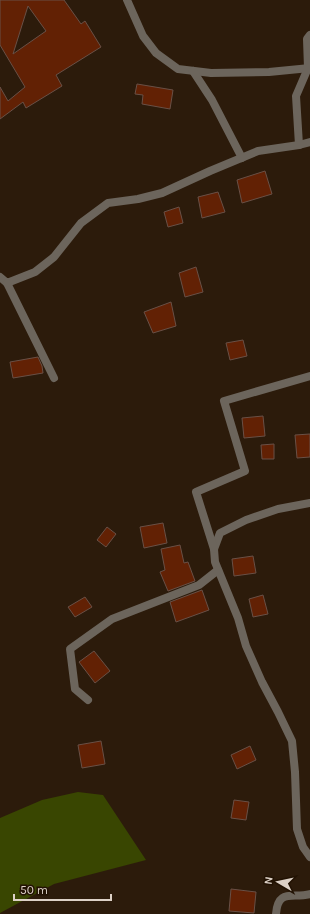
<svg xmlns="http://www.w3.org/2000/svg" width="310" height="914" font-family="Karla,sans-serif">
  <rect width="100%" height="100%" fill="#2c1b0b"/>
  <path fill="#394601" d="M 78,792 L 103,795 L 146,860 L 54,884 L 0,913 L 0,818 L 42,800 Z"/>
  <g fill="#622104" stroke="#695046" fill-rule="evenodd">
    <path d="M 0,0 L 64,0 L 81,24 L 85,21 L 101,47 L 56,75 L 62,86 L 26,108 L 23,102 L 0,119 L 0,87 L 8,101 L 25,87 L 0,45 ZM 28,6 L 46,31 L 13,54 Z"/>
    <path d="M 137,84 L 173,90 L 170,109 L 142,104 L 143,95 L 135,94 Z"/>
    <path d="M 265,171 L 272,194 L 242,203 L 237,180 Z"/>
    <path d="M 218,192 L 225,212 L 202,218 L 198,197 Z"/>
    <path d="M 179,207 L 183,223 L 168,227 L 164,212 Z"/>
    <path d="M 196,267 L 203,292 L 185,297 L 179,273 Z"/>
    <path d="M 171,302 L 176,326 L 153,333 L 144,312 Z"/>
    <path d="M 243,340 L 247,356 L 230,360 L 226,343 Z"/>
    <path d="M 38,357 L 42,366 L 43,373 L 13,378 L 10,362 Z"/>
    <path d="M 263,416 L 265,436 L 244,438 L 242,418 Z"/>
    <path d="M 310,434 L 310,457 L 297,458 L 295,435 Z"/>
    <path d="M 274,444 L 274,459 L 262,459 L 261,445 Z"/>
    <path d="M 163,523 L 167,543 L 144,548 L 140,527 Z"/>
    <path d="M 107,527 L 116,534 L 106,547 L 97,540 Z"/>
    <path d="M 180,545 L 184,563 L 188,562 L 195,581 L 168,591 L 160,572 L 165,570 L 161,549 Z"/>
    <path d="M 253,556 L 256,573 L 234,576 L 232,559 Z"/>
    <path d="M 202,590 L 209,610 L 176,622 L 170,602 Z"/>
    <path d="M 263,595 L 268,614 L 253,617 L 249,599 Z"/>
    <path d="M 85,597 L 92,607 L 75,617 L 68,607 Z"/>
    <path d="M 94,651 L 110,671 L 95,683 L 79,662 Z"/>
    <path d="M 101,741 L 105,764 L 82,768 L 78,745 Z"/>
    <path d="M 250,746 L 256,760 L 237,769 L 231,755 Z"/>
    <path d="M 234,800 L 249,802 L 246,820 L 231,818 Z"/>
    <path d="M 231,889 L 256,892 L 254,913 L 229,911 Z"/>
  </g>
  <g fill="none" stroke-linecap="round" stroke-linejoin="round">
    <g stroke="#6c655c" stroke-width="8">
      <path d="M 127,0 L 143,36 L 156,53 L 178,69 L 211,73 L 269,72 L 310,68"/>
      <path d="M 193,71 L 212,100 L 242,158"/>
      <path d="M 299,145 L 296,96 L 308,68 L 307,39 L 310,35"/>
      <path d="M 0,277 L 7,283 L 35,272 L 54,257 L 81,223 L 108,203 L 138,199 L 162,193 L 210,171 L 258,151 L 299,145 L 310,142"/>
      <path d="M 7,283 L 54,378"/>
      <path d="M 310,503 L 278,509 L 246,520 L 220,533 L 214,549 L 215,562 L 238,618 L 246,646 L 262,682 L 278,712 L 292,741 L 295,772 L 297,829 L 303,847 L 310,857"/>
      <path d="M 214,549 L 196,492 L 245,471 L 224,401 L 310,376"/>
      <path d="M 88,700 L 75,689 L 70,649 L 112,619 L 199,585 L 218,570"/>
      <path d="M 276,914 C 278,888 293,899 310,894"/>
    </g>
  </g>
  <g transform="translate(278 882) rotate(279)" stroke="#221203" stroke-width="3" paint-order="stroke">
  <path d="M0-3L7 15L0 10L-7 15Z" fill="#ddd1c7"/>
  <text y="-6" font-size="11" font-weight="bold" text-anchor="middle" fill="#ddd1c7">N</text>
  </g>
  <path d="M14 894v6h97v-6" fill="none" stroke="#ddd1c7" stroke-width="2"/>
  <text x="20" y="894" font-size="12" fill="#ddd1c7" stroke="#221203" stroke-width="3" paint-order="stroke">50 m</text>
</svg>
